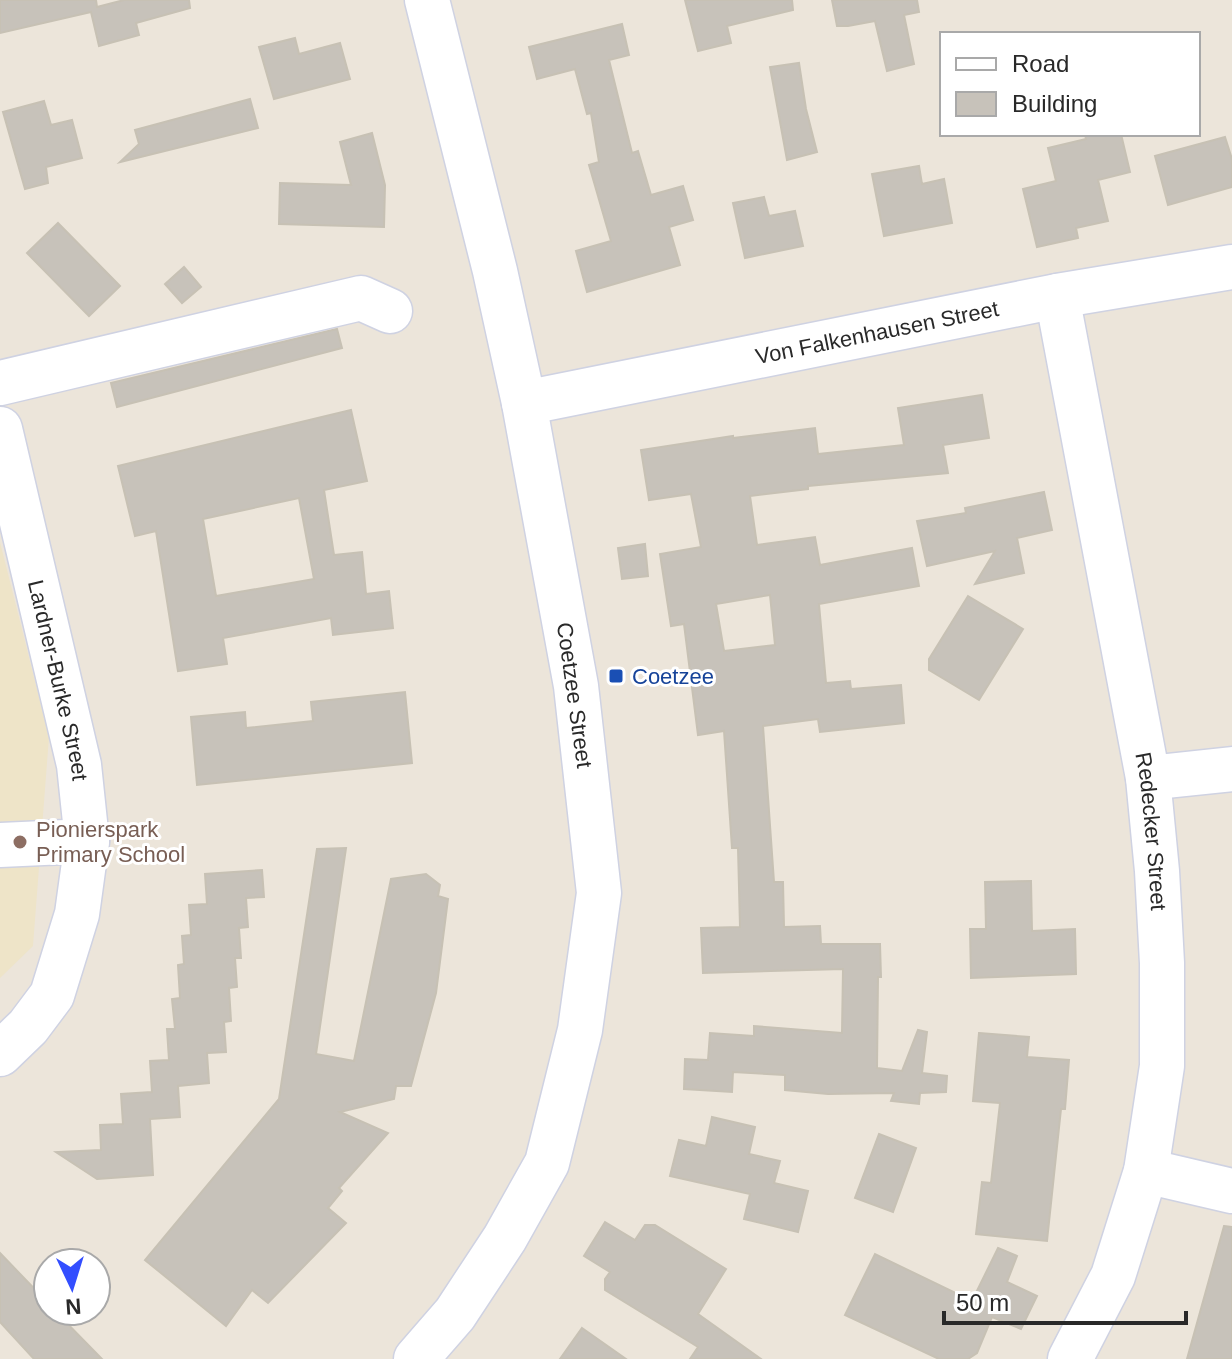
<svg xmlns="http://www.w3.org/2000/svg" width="1232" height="1359" font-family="Arial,sans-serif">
  <rect width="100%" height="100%" fill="#ece5da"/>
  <path fill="#eee4c8" d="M 0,542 L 49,737 L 33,946 L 0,978 Z"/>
  <g fill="#c7c2ba" stroke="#c7c1b4" stroke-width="2" fill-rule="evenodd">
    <path d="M 0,0 L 96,0 L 97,7 L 124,0 L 189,0 L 190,8 L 136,23 L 139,35 L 99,46 L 91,12 L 0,33 Z"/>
    <path d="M 685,0 L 792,0 L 793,10 L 727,26 L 731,43 L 698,51 Z"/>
    <path d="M 832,0 L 917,0 L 919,12 L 904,15 L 914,64 L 887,71 L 875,21 L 848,26 L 837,26 Z"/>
    <path d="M 622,24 L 629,55 L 609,60 L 632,153 L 638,151 L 651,195 L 683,186 L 693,220 L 669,227 L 680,265 L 587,292 L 576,251 L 611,241 L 589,165 L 599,162 L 591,113 L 587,114 L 575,69 L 537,79 L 529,47 Z"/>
    <path d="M 295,38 L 299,54 L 340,43 L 350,79 L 274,99 L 259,47 Z"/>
    <path d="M 799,63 L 806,109 L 817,152 L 787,160 L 770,67 Z"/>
    <path d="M 250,99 L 258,128 L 120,162 L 139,144 L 135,130 Z"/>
    <path d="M 44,101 L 51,125 L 72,120 L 82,158 L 46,167 L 48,183 L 25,189 L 3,112 Z"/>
    <path d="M 372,133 L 385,185 L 384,227 L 279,224 L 280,183 L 351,185 L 340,142 Z"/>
    <path d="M 1085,134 L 1121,134 L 1130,172 L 1098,180 L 1108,221 L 1076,228 L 1078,238 L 1037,247 L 1023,189 L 1056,181 L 1048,148 L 1086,139 Z"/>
    <path d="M 1225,137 L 1232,159 L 1232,187 L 1168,205 L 1155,156 Z"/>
    <path d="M 919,166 L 922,184 L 944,179 L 952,223 L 884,236 L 872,174 Z"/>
    <path d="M 764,197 L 769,216 L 795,211 L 803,246 L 745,258 L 733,203 Z"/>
    <path d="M 58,223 L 120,286 L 89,316 L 27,253 Z"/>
    <path d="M 184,267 L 201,287 L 182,303 L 165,284 Z"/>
    <path d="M 337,329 L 342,348 L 117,407 L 111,383 Z"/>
    <path d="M 982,395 L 989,438 L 943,445 L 948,473 L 808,486 L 808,489 L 750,496 L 757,545 L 815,537 L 820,565 L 912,548 L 919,586 L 819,604 L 826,683 L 850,681 L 851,689 L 901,685 L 904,723 L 820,732 L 818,719 L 763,726 L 774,882 L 783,882 L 784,927 L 820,926 L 821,944 L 880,944 L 881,977 L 878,977 L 877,1068 L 902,1071 L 918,1030 L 927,1032 L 922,1073 L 947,1076 L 946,1092 L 920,1093 L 919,1104 L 891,1101 L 894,1093 L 828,1094 L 785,1090 L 785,1075 L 733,1072 L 732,1092 L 684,1089 L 685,1059 L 708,1060 L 710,1033 L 754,1036 L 754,1026 L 842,1033 L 843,969 L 703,973 L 701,928 L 740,927 L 738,848 L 732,848 L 724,731 L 698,735 L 684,624 L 671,626 L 660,554 L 701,547 L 691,494 L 649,500 L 641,450 L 733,436 L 733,438 L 815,428 L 818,454 L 904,445 L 898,408 ZM 770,595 L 775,645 L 724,651 L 716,604 Z"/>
    <path d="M 351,410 L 367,481 L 324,490 L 334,555 L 362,552 L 366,594 L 389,591 L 393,628 L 333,635 L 331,618 L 223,638 L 227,664 L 178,671 L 156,531 L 135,536 L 118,466 ZM 299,498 L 314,579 L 216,596 L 203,519 Z"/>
    <path d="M 1044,492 L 1052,530 L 1017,538 L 1024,573 L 975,584 L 995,551 L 927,566 L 917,521 L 966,513 L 965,508 Z"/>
    <path d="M 645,544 L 648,576 L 622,579 L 618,548 Z"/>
    <path d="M 968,596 L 1023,629 L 979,700 L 929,670 L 929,659 Z"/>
    <path d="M 405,692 L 412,763 L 197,785 L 191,717 L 245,712 L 246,728 L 313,721 L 311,702 Z"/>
    <path d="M 346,848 L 316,1054 L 354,1061 L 391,879 L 426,874 L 440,885 L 438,896 L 448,899 L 436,993 L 411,1086 L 396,1086 L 394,1099 L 340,1112 L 388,1133 L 339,1188 L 342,1191 L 328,1208 L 346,1223 L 268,1303 L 252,1290 L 226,1326 L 145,1260 L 279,1099 L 317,849 Z"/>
    <path d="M 262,870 L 264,897 L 246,898 L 248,927 L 239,928 L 241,958 L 235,958 L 237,987 L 229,988 L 231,1021 L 224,1022 L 226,1052 L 207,1053 L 209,1083 L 178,1086 L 180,1117 L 150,1119 L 153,1175 L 97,1179 L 56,1152 L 101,1150 L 100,1125 L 123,1124 L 121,1094 L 152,1092 L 150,1061 L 169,1060 L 167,1029 L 175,1029 L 172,999 L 180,998 L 178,965 L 184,964 L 182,936 L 191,935 L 189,905 L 207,904 L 205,874 Z"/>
    <path d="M 1031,881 L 1032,931 L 1075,929 L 1076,974 L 971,978 L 970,929 L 986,929 L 985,882 Z"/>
    <path d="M 979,1033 L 1029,1037 L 1027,1057 L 1069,1060 L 1065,1109 L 1061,1109 L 1047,1241 L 976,1234 L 982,1182 L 991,1183 L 1000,1103 L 973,1101 Z"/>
    <path d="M 712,1117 L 755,1127 L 749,1154 L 780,1161 L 774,1183 L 808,1191 L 798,1232 L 744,1219 L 750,1194 L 670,1176 L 679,1140 L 706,1146 Z"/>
    <path d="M 879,1134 L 916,1148 L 893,1212 L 855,1198 Z"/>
    <path d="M 605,1222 L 635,1240 L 645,1225 L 655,1225 L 726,1269 L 698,1314 L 761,1359 L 690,1359 L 698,1347 L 605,1290 L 605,1279 L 610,1272 L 584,1256 Z"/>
    <path d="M 1224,1226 L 1232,1227 L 1232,1359 L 1187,1359 Z"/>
    <path d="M 998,1248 L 1017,1256 L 1007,1282 L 1037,1296 L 1021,1329 L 992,1317 L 977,1353 L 968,1359 L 939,1359 L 845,1315 L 875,1254 L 972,1301 Z"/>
    <path d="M 0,1253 L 48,1303 L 48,1311 L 55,1311 L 102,1359 L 34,1359 L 0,1322 Z"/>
    <path d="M 582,1328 L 626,1359 L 560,1359 Z"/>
  </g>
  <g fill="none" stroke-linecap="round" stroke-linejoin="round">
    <g stroke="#cfd2e2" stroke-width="47">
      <g id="minor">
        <path id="s1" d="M 1057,296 L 1148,778 L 1157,871 L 1162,963 L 1162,1066 L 1146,1171 L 1113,1276 L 1070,1359"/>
        <path d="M 0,383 L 361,298 L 390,311"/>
        <path id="s2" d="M 524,403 L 1057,296 L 1232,267"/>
        <path id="s3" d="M 0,429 L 79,765 L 87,841 L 77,914 L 52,995 L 28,1027 L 0,1054"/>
        <path d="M 1148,778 L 1232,769"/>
        <path d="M 0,845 L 87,841"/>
        <path d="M 1146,1171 L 1232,1191"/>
        <path d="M 416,1359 L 455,1314 L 505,1238 L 547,1163 L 580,1030 L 599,893 L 576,686 L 524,403 L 495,271 L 427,0"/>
      </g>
    </g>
    <use href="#minor" stroke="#fff" stroke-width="44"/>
  </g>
  <rect fill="#1a4fb4" stroke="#fff" stroke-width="3" x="608" y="668" width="16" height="16" rx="4"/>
  <circle fill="#8d6e63" stroke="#fff" stroke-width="3" cx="20" cy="842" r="8"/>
  <g text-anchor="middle" stroke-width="6" stroke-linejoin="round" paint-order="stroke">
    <g font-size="22" fill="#292929" stroke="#fff">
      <text dy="8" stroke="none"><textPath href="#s2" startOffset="360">Von Falkenhausen Street</textPath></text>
      <text dy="8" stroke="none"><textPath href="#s3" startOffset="258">Lardner-Burke Street</textPath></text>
      <text transform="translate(575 695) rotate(82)" y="8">Coetzee Street</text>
      <text dy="8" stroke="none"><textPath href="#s1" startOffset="544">Redecker Street</textPath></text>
    </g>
    <g font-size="22" fill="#164399" stroke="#fff" text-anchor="start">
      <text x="632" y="684">Coetzee</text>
    </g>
    <g font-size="22" fill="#785e54" stroke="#fff" text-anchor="start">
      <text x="36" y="837">Pionierspark<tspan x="36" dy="25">Primary School</tspan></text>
    </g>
  </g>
  <rect x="940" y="32" width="260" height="104" fill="#ffffff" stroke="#a9a9a9" stroke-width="2"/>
  <rect x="956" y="58" width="40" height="12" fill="#ffffff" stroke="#a9a9a9" stroke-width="2"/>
  <text x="1012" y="72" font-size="24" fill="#292929">Road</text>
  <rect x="956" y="92" width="40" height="24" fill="#c7c2ba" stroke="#a9a9a9" stroke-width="2"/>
  <text x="1012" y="112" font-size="24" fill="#292929">Building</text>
  <g transform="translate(72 1287) rotate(176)"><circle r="38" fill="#ffffff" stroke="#a9a9a9" stroke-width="2"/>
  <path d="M0-6L14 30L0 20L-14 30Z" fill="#334eff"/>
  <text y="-12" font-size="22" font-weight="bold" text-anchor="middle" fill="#292929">N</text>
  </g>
  <path d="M944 1311v12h242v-12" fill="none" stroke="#292929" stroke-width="4"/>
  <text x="956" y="1311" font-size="24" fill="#292929" stroke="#ffffff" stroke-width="6" paint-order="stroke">50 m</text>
</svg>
